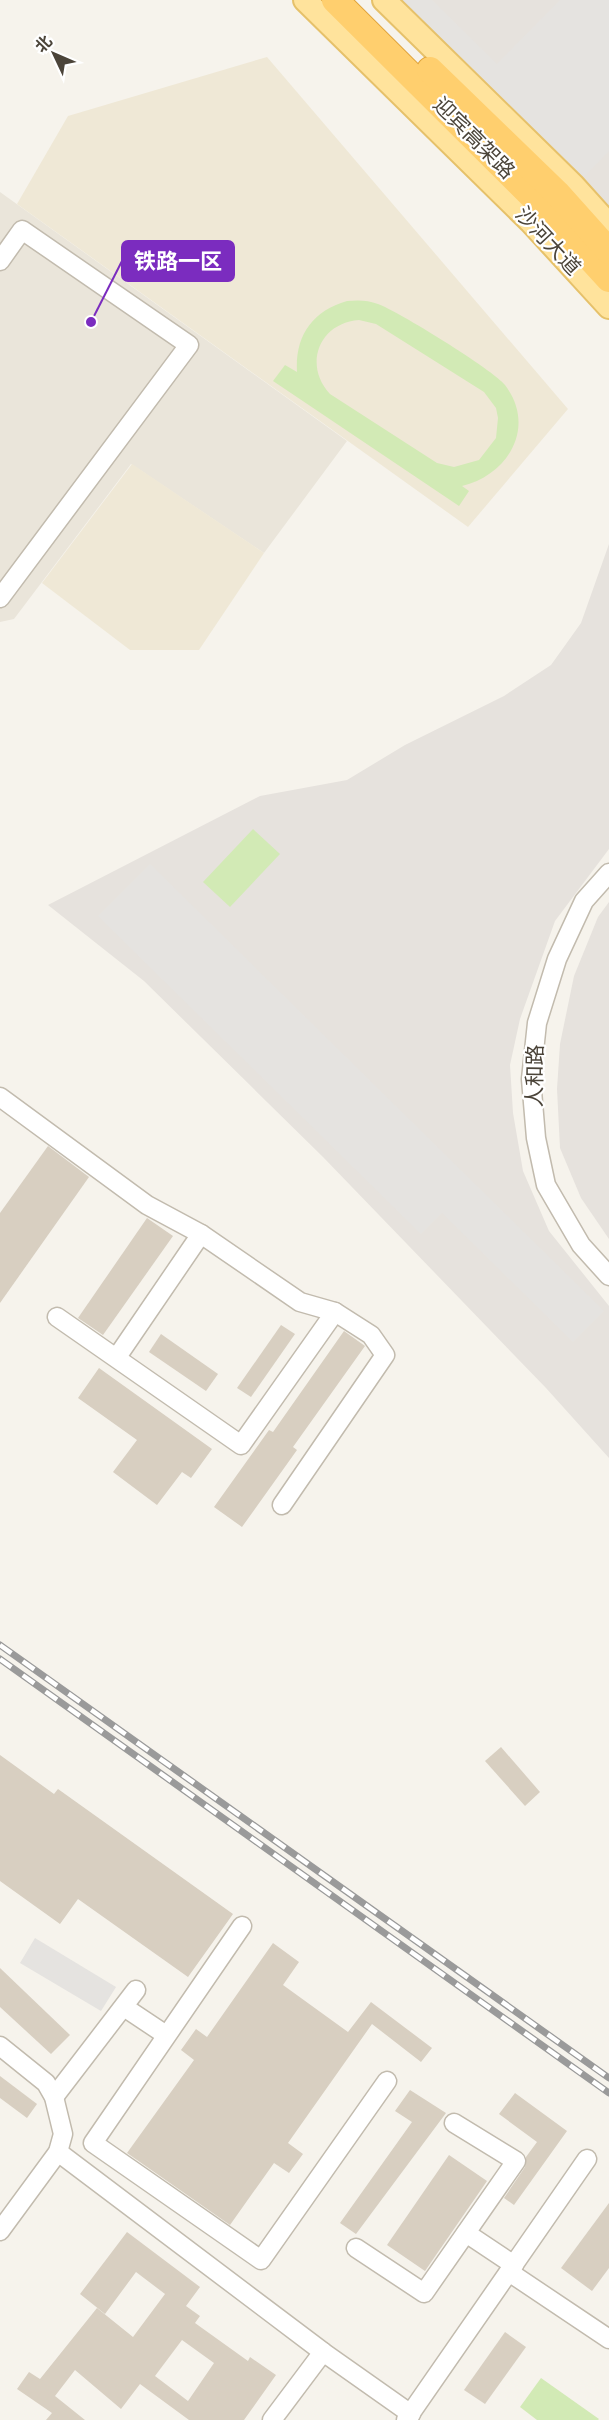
<svg xmlns="http://www.w3.org/2000/svg" width="609" height="2420" font-family="'IBM Plex Sans','Noto Sans SC',sans-serif">
  <rect width="100%" height="100%" fill="#f6f3ec"/>
  <path fill="#eae5da" d="M 0,192 L 347,441 L 264,553 L 131,464 L 14,619 L 0,622 Z"/>
  <g fill="#e6e2dd">
    <path d="M 398,0 L 609,0 L 609,209 Z"/>
    <path d="M 609,544 L 609,849 L 555,921 L 520,1019 L 510,1065 L 513,1113 L 523,1171 L 549,1231 L 609,1306 L 609,1458 L 546,1388 L 323,1157 L 144,981 L 48,905 L 260,796 L 347,780 L 405,745 L 504,696 L 551,665 L 581,623 Z"/>
    <path d="M 609,902 L 609,1239 L 581,1198 L 560,1148 L 557,1089 L 560,1044 L 574,976 L 598,917 Z"/>
  </g>
  <g fill="#efe8d6">
    <path d="M 267,57 L 568,409 L 468,527 L 17,204 L 68,116 Z"/>
    <path d="M 132,464 L 264,553 L 199,650 L 130,650 L 42,583 Z"/>
  </g>
  <g fill="#d2eab5" fill-rule="evenodd">
    <path d="M 347,301 C 358,300 368,300 378,304 C 396,310 495,371 505,385 C 537,427 508,475 462,486 L 469,491 L 459,506 L 273,381 L 285,365 L 297,372 C 295,336 312,311 347,301 ZM 359,320 L 376,324 L 484,392 L 496,408 L 498,418 L 496,438 L 479,460 L 454,467 L 437,463 L 330,394 C 303,365 319,323 359,320 Z"/>
    <path d="M 253,829 L 280,854 L 230,907 L 203,882 Z"/>
    <path d="M 541,2378 L 599,2419 L 598,2420 L 537,2420 L 520,2407 Z"/>
  </g>
  <g fill="#e5e3e0">
    <path d="M 404,0 L 432,0 L 497,64 L 560,0 L 609,0 L 609,151 L 582,179 L 403,2 Z"/>
    <path d="M 150,864 L 604,1311 L 573,1342 L 442,1213 L 421,1234 L 98,916 Z"/>
    <path d="M 35,1938 L 116,1987 L 101,2011 L 20,1963 Z"/>
  </g>
  <g fill="#d8cfc1" fill-rule="evenodd">
    <path d="M 48,1146 L 89,1177 L 0,1303 L 0,1213 Z"/>
    <path d="M 147,1218 L 173,1236 L 103,1335 L 78,1318 Z"/>
    <path d="M 281,1325 L 295,1334 L 251,1397 L 237,1388 Z"/>
    <path d="M 344,1331 L 365,1346 L 293,1447 L 297,1450 L 242,1527 L 214,1507 L 269,1430 L 273,1432 Z"/>
    <path d="M 161,1334 L 218,1374 L 206,1391 L 149,1352 Z"/>
    <path d="M 99,1368 L 212,1449 L 191,1478 L 182,1472 L 157,1505 L 113,1472 L 137,1440 L 78,1398 Z"/>
    <path d="M 501,1747 L 540,1792 L 525,1806 L 485,1761 Z"/>
    <path d="M 0,1755 L 54,1794 L 58,1789 L 233,1914 L 188,1977 L 78,1899 L 60,1924 L 0,1881 Z"/>
    <path d="M 273,1943 L 299,1962 L 283,1985 L 348,2032 L 371,2002 L 432,2048 L 421,2062 L 372,2024 L 288,2143 L 303,2154 L 289,2173 L 274,2163 L 230,2225 L 127,2153 L 194,2060 L 181,2050 L 196,2029 L 207,2037 Z"/>
    <path d="M 0,1968 L 70,2035 L 51,2054 L 0,2007 Z"/>
    <path d="M 0,2076 L 37,2104 L 27,2118 L 0,2098 Z"/>
    <path d="M 410,2090 L 446,2113 L 356,2234 L 340,2223 L 412,2122 L 395,2111 Z"/>
    <path d="M 515,2093 L 567,2131 L 514,2205 L 504,2198 L 525,2167 L 526,2157 L 537,2142 L 499,2114 Z"/>
    <path d="M 449,2155 L 487,2181 L 425,2271 L 387,2245 Z"/>
    <path d="M 609,2203 L 609,2268 L 592,2291 L 561,2268 Z"/>
    <path d="M 127,2232 L 200,2287 L 186,2306 L 200,2316 L 195,2323 L 248,2361 L 250,2357 L 276,2375 L 244,2420 L 189,2420 L 140,2384 L 121,2409 L 75,2370 L 55,2396 L 85,2420 L 46,2420 L 52,2413 L 17,2389 L 29,2372 L 40,2379 L 97,2308 L 133,2337 L 165,2294 L 136,2272 L 105,2314 L 80,2294 ZM 182,2340 L 214,2363 L 188,2401 L 155,2376 Z"/>
    <path d="M 505,2332 L 526,2347 L 485,2404 L 464,2390 Z"/>
  </g>
  <g fill="none" stroke-linecap="round" stroke-linejoin="round">
    <g stroke="#c2bbae" stroke-width="21">
      <g id="minor">
        <path d="M 0,261 L 22,230 L 189,345 L 0,598"/>
        <path d="M 609,873 L 584,901 L 557,959 L 537,1023 L 531,1079 L 536,1138 L 546,1185 L 581,1245 L 609,1276"/>
        <path d="M 0,1097 L 147,1205 L 201,1234 L 300,1302 L 335,1312 L 371,1335 L 385,1355 L 282,1505"/>
        <path d="M 57,1317 L 241,1445 L 335,1312"/>
        <path d="M 117,1357 L 201,1234"/>
        <path d="M 242,1926 L 93,2143 L 261,2260 L 387,2081"/>
        <path d="M 124,2007 L 166,2035"/>
        <path d="M 0,2046 L 46,2083 L 54,2097 L 63,2134 L 58,2152 L 0,2231"/>
        <path d="M 54,2097 L 136,1990"/>
        <path d="M 58,2152 L 323,2352 L 411,2414"/>
        <path d="M 466,2233 L 514,2265"/>
        <path d="M 356,2248 L 424,2293 L 516,2161 L 454,2123"/>
        <path d="M 509,2272 L 609,2339"/>
        <path d="M 272,2420 L 323,2352"/>
        <path d="M 406,2420 L 587,2159"/>
      </g>
    </g>
    <g stroke="#e6c16a" stroke-width="26">
      <g id="major">
        <path d="M 305,0 L 531,222 L 609,307"/>
        <path d="M 384,0 L 573,185 L 609,225"/>
      </g>
    </g>
    <g stroke="#e0a43c" stroke-width="28">
      <g id="highway">
        <path d="M 335,0 L 545,209 L 609,279"/>
        <path d="M 430,70 L 557,193 L 609,251"/>
      </g>
    </g>
    <use href="#minor" stroke="#fff" stroke-width="18"/>
    <use href="#major" stroke="#ffe39c" stroke-width="22"/>
    <use href="#highway" stroke="#ffcf6e" stroke-width="26"/>
    <g stroke="#9a9a9a" stroke-width="7">
      <g id="rail">
        <path d="M 0,1645 L 609,2078"/>
        <path d="M 0,1659 L 609,2093"/>
      </g>
    </g>
    <use href="#rail" stroke="#fff" stroke-width="4.5" stroke-dasharray="14" stroke-linecap="butt"/>
  </g>
  <g text-anchor="middle" stroke-width="4.5" stroke-linejoin="round" paint-order="stroke">
    <g font-size="21" fill="#4b4439" stroke="#fff">
      <text transform="translate(474 138) rotate(45)" y="7">迎宾高架路</text>
      <text transform="translate(548 241) rotate(47)" y="7">沙河大道</text>
      <text transform="translate(535 1076) rotate(-89)" y="7">人和路</text>
    </g>
  </g>
  <path fill="none" stroke="#7b2cbf" stroke-width="2" d="M91 322L122 261"/>
  <circle fill="#7b2cbf" stroke="#fff" stroke-width="2" cx="91" cy="322" r="6"/>
  <rect fill="#7b2cbf" stroke="#7b2cbf" stroke-width="2" x="122" y="241" width="112" height="40" rx="6"/>
  <g font-size="22" text-anchor="middle" font-weight="bold" fill="#fff">
    <text x="178" y="269">铁路一区</text>
  </g>
  <g transform="translate(54 54) rotate(314)" stroke="#ffffff" stroke-width="4.5" paint-order="stroke">
  <path d="M0-4.5L10 22L0 15L-10 22Z" fill="#4b4439"/>
  <text y="-9" font-size="16" font-weight="bold" text-anchor="middle" fill="#4b4439">北</text>
  </g>
</svg>
